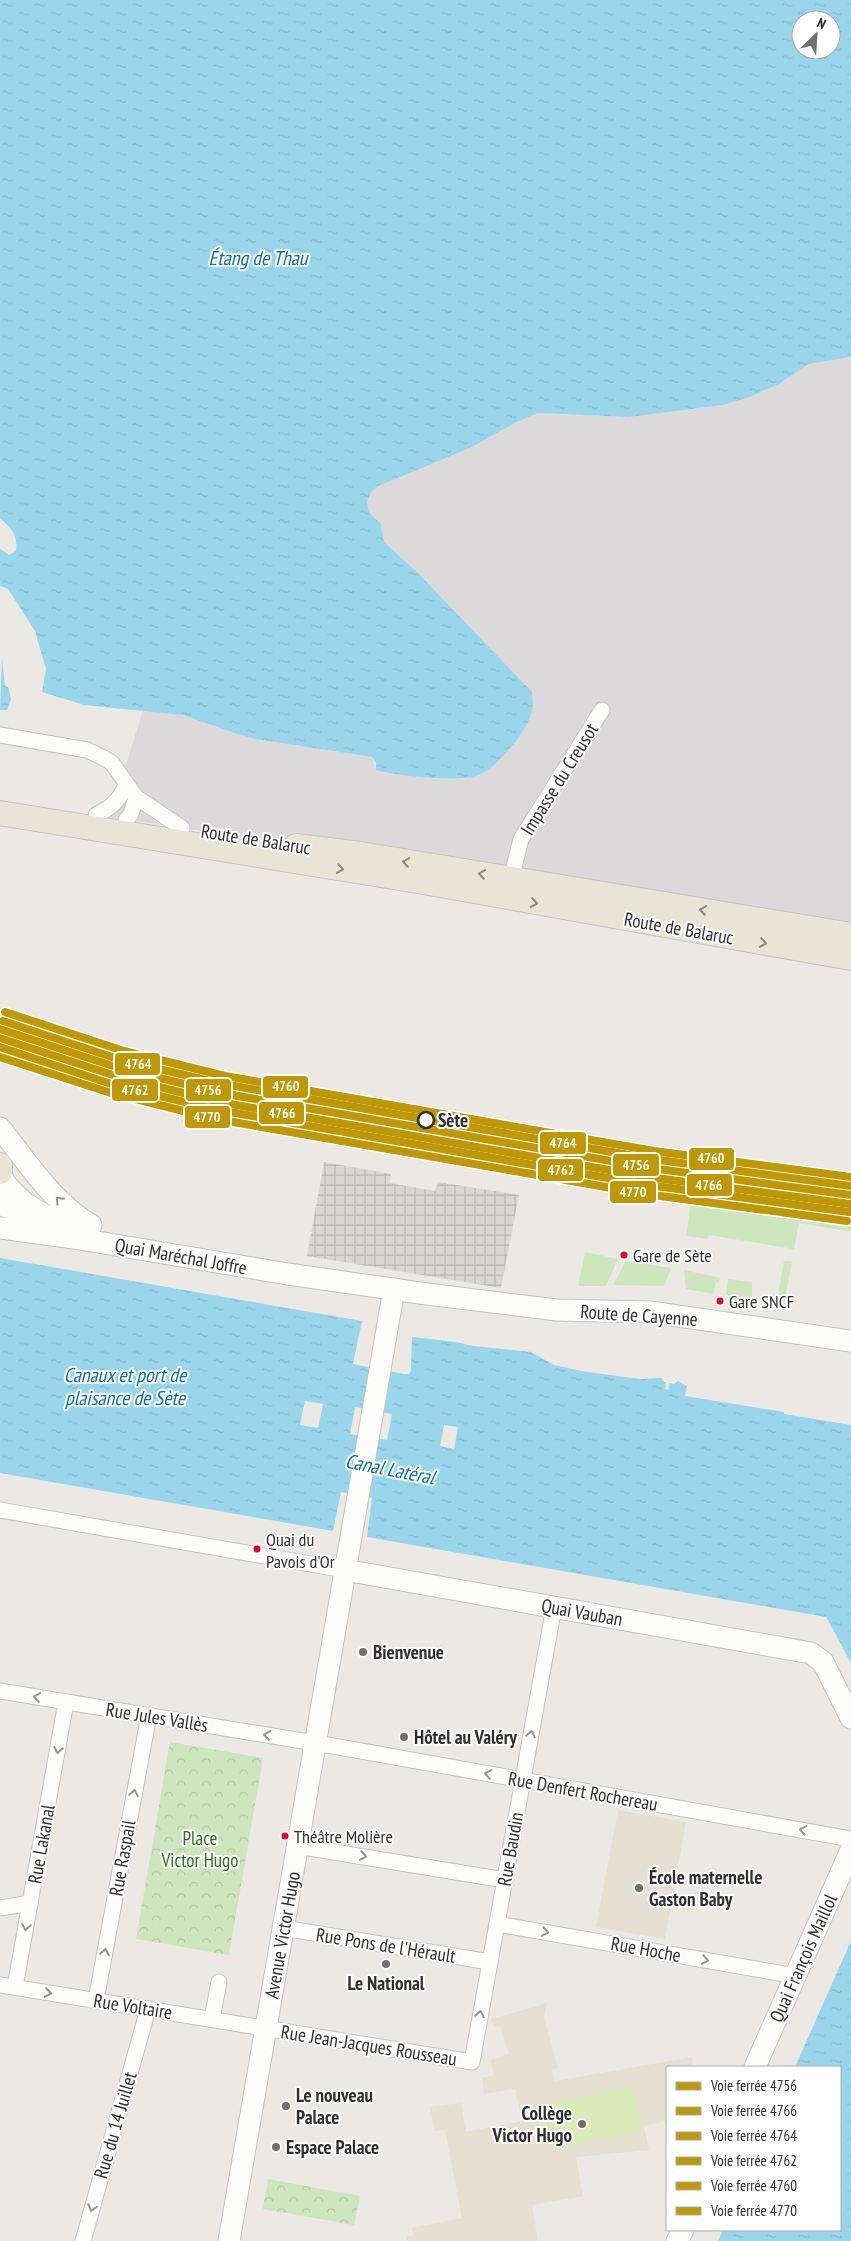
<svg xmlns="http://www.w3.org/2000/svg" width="851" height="2241" font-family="'PT Sans Narrow',sans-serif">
  <defs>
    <pattern id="forest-crowns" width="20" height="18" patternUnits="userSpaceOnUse" patternTransform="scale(1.25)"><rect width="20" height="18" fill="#cee6be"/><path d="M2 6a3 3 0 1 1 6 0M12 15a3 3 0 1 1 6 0" fill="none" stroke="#b1c6a4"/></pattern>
    <pattern id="plaza-grid" width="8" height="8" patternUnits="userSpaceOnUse" patternTransform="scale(1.25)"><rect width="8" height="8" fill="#dad6d2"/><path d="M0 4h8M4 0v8" fill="none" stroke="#bbb8b5"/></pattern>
    <pattern id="water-ripples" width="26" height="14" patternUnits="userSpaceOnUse" patternTransform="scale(1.25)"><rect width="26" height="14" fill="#99d6ec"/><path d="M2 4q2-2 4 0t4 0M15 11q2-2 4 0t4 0" fill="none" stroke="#84b8cb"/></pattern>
  </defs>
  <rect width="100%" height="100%" fill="#ece8e4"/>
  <path fill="#dcd9db" d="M 851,357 L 851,929 L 110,817 L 143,710 L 183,715 L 237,734 L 255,739 L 372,757 L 376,770 L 390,773 L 473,777 L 489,769 L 512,747 L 532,714 L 532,692 L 417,572 L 384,542 L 381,524 L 369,512 L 367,503 L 370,494 L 376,487 L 470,448 L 517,422 L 538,413 L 629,417 L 723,405 L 750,397 L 779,384 L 808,364 Z"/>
  <g fill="#e6e0d3">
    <path d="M 618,1810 L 686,1822 L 665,1939 L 596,1927 Z"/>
    <path d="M 547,2003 L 544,2018 L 558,2068 L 552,2070 L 555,2081 L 692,2057 L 693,2067 L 667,2067 L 667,2121 L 644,2126 L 649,2150 L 576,2157 L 583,2196 L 532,2205 L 538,2241 L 407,2241 L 406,2237 L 413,2235 L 412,2228 L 462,2218 L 445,2130 L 435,2131 L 430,2107 L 461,2103 L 466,2132 L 522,2121 L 515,2089 L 484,2094 L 482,2078 L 494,2075 L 491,2060 L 509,2054 L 500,2026 L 493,2027 L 492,2019 Z"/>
  </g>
  <g fill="#cee6be">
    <path d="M 691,1203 L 851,1222 L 851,1232 L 799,1223 L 794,1249 L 709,1235 L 707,1239 L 686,1236 Z"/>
    <path d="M 585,1252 L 618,1259 L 606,1286 L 578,1286 Z"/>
    <path d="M 626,1261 L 671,1268 L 664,1286 L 613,1285 Z"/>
    <path d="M 784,1261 L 792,1261 L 783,1309 L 776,1307 Z"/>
    <path d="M 684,1270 L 720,1278 L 719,1283 L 716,1282 L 713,1294 L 686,1289 Z"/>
    <path d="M 728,1279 L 752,1282 L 752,1299 L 726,1295 Z"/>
  </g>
  <g fill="url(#forest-crowns)">
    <path d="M 170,1742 L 263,1758 L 229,1955 L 136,1939 Z"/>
    <path d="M 268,2179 L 360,2196 L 354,2225 L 263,2209 Z"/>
  </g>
  <path fill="#d9eabb" d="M 634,2087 L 642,2132 L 551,2148 L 543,2104 Z"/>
  <path fill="url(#plaza-grid)" d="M 324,1162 L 391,1174 L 390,1183 L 435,1191 L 438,1182 L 519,1195 L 501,1288 L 307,1256 Z"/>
  <g fill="url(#water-ripples)" fill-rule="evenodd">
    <path d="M 0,0 L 851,0 L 851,357 L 808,364 L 779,384 L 750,397 L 723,405 L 629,417 L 538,413 L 517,422 L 470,448 L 376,487 L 370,494 L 367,503 L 369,512 L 381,524 L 384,542 L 417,572 L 532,692 C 532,699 534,708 531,715 C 524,735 493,774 472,777 C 450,781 398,776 376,770 L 376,763 L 372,757 L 255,739 L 237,734 L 183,715 L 84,705 L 42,692 L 46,669 L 35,631 L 8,589 L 0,586 L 0,549 L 9,555 L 16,551 C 18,535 12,529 0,518 ZM 801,20 L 831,20 L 831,50 L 801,50 Z"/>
    <path d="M 2,659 L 5,686 L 8,687 L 11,699 L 7,710 L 0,710 Z"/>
    <path d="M 0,1258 L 362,1321 L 353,1364 L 404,1374 L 409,1374 L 411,1370 L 412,1337 L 456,1342 L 473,1346 L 531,1352 L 554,1365 L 581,1371 L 640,1379 L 661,1378 L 664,1382 L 666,1382 L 665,1389 L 668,1390 L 670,1383 L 674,1384 L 678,1381 L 687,1386 L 685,1396 L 784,1412 L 784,1414 L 851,1425 L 851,1663 L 826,1617 L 367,1537 L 372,1498 L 341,1492 L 333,1531 L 0,1473 ZM 305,1401 L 323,1404 L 318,1428 L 300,1425 ZM 355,1407 L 392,1414 L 387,1440 L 350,1434 ZM 444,1425 L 458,1427 L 454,1449 L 440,1446 Z"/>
    <path d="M 851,1941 L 851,2241 L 718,2241 L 723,2230 L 840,2230 L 840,2067 L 795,2067 Z"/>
  </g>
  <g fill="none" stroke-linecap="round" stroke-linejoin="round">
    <g stroke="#c5c4c5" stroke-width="17">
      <g id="street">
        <path d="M 0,735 L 87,750 L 102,757 L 112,763 L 136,797 L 182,828"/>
        <path d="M 96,815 C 111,808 119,801 126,785"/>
        <path d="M 126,820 L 131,814 L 136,797"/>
        <path d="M 511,879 L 521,839 L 602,710"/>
        <path d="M 0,1510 L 345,1570"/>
        <path d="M 0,1691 L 339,1747 L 851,1839"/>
        <path d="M 297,1846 L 505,1880"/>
        <path d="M 0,1908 L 30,1903"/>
        <path d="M 497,1924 L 796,1976"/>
        <path d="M 283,1928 L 490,1962"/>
        <path d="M 0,1985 L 472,2062 L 554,1607"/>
        <path d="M 15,1987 L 66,1702"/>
        <path d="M 96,2000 L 149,1715"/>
        <path d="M 212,2019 L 219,1982"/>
        <path d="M 83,2241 L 148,2009"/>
      </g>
    </g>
    <g stroke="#c5c4c5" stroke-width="23">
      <g id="secondary">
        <path d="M 0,1128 C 28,1163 52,1202 91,1225"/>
        <path d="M 0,1175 C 19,1207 51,1219 84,1232"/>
        <path d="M 0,1204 L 30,1218"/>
        <path d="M 0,1228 L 74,1238 L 288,1274 L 427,1294 L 557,1310 L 650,1312 L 851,1341"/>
        <path d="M 345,1570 L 811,1653 L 823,1662 L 851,1718"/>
        <path d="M 755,2067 L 851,1850"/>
        <path d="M 229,2241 L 394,1289"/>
        <path d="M 677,2241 L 683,2230"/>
      </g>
    </g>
    <g stroke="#c6c5c4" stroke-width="26">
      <g id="primary">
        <path d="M 0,813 L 412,880 L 851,958"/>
        <path d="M 296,846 L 361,854 L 851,935"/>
        <path d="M 0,1165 L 0,1172"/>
      </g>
    </g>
    <use href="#street" stroke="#fcfcfb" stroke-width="15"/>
    <use href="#secondary" stroke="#fcfcfb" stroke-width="21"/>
    <use href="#primary" stroke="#e8e4d6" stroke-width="24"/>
    <g stroke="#fff" stroke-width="11">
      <path id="rail-1" d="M 0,1029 L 119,1068 L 221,1093 L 651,1168 L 851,1195"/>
    </g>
    <g stroke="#fff" stroke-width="11">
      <path id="rail-2" d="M 0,1038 L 116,1076 L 219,1102 L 649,1177 L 850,1204"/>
    </g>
    <g stroke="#fff" stroke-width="11">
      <path id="rail-3" d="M 3,1021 L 121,1060 L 223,1084 L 652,1159 L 851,1186"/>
    </g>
    <g stroke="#fff" stroke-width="11">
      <path id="rail-4" d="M 0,1047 L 114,1085 L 218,1110 L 648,1185 L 849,1212"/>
    </g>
    <g stroke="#fff" stroke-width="11">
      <path id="rail-5" d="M 5,1012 L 124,1051 L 225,1076 L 654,1151 L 851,1177"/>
    </g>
    <g stroke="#fff" stroke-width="11">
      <path id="rail-6" d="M 0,1057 L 111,1093 L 216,1119 L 646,1194 L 847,1221"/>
    </g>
    <use href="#rail-1" stroke="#be9807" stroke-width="8"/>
    <use href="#rail-2" stroke="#be9807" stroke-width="8"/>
    <use href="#rail-3" stroke="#be9807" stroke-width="8"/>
    <use href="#rail-4" stroke="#be9807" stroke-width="8"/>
    <use href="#rail-5" stroke="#be9807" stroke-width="8"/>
    <use href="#rail-6" stroke="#be9807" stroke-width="8"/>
  </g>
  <defs><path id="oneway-chevron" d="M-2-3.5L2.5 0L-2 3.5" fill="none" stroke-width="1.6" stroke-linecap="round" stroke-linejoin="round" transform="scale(1.25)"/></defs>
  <g stroke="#8b8982">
    <use href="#oneway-chevron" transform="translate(406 862) rotate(-171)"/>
    <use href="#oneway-chevron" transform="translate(340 869) rotate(9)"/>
    <use href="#oneway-chevron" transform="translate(482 874) rotate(-171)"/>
    <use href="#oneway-chevron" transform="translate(534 903) rotate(10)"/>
    <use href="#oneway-chevron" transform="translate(703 910) rotate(-171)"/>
    <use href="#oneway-chevron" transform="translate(763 943) rotate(10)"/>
  </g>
  <g stroke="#959594">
    <use href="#oneway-chevron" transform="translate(59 1200) rotate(-133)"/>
    <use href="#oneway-chevron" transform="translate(37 1697) rotate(-171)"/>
    <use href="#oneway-chevron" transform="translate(531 1734) rotate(-80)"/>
    <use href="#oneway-chevron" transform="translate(267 1735) rotate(-171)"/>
    <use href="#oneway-chevron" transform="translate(58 1750) rotate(100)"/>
    <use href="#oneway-chevron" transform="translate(488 1774) rotate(-170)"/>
    <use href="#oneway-chevron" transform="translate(134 1793) rotate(-80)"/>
    <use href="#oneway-chevron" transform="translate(803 1830) rotate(-170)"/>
    <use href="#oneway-chevron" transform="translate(363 1856) rotate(10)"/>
    <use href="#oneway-chevron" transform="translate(26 1927) rotate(100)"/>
    <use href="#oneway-chevron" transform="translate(545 1932) rotate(10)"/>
    <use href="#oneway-chevron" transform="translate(105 1952) rotate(-80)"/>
    <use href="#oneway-chevron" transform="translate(705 1960) rotate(10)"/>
    <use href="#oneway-chevron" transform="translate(48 1993) rotate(9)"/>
    <use href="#oneway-chevron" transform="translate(480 2014) rotate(-80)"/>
    <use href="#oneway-chevron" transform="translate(92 2208) rotate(106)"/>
  </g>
  <circle fill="#fff" stroke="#2e2e2e" stroke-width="2.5" cx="426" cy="1120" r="8"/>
  <g fill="#e4002b" stroke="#fff" stroke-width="2">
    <circle cx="624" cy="1255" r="4.5"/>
    <circle cx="720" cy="1301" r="4.5"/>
    <circle cx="257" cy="1549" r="4.5"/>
    <circle cx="285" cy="1836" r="4.5"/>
  </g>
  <g fill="#706f6e" stroke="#fff" stroke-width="2">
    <circle cx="363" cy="1652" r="5"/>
    <circle cx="404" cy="1737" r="5"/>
    <circle cx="639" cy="1888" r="5"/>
    <circle cx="386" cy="1964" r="5"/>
    <circle cx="286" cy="2106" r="5"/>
    <circle cx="582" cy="2124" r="5"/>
    <circle cx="276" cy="2147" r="5"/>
  </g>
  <g text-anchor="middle" stroke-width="4" stroke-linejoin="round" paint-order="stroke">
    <g font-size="18" fill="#2e2e2e" stroke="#fff" text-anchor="start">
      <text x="633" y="1262">Gare de Sète</text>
      <text x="729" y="1308">Gare SNCF</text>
      <text x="266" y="1546">Quai du<tspan x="266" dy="22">Pavois d'Or</tspan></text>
      <text x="294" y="1843">Théâtre Molière</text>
    </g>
    <g font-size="19" fill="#2e2e2e" stroke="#fff">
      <text transform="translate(559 779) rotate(-58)" y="7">Impasse du Creusot</text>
      <text transform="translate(256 839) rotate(9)" y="7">Route de Balaruc</text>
      <text transform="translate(679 928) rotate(10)" y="7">Route de Balaruc</text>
      <text transform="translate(181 1256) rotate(10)" y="7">Quai Maréchal Joffre</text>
      <text transform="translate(639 1315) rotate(4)" y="7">Route de Cayenne</text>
      <text transform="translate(582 1612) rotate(10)" y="7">Quai Vauban</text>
      <text transform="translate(157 1717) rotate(9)" y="7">Rue Jules Vallès</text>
      <text transform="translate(583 1791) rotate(10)" y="7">Rue Denfert Rochereau</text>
      <text transform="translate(41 1844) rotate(-80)" y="7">Rue Lakanal</text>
      <text transform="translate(510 1849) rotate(-80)" y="7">Rue Baudin</text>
      <text transform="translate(122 1858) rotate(-80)" y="7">Rue Raspail</text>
      <text transform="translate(282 1935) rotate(-80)" y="7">Avenue Victor Hugo</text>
      <text transform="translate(386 1945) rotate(9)" y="7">Rue Pons de l'Hérault</text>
      <text transform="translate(646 1949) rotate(10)" y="7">Rue Hoche</text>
      <text transform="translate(803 1958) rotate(-66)" y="7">Quai François Maillol</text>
      <text transform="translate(133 2006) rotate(9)" y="7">Rue Voltaire</text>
      <text transform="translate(369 2045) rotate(9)" y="7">Rue Jean-Jacques Rousseau</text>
      <text transform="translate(115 2125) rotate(-74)" y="7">Rue du 14 Juillet</text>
    </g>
    <g font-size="19" font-weight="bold" fill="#2e2e2e" stroke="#fff" text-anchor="start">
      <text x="438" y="1127">Sète</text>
    </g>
    <g font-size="19" font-weight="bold" fill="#2e2e2e" stroke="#fff" text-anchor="start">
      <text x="373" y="1659">Bienvenue</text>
      <text x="414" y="1744">Hôtel au Valéry</text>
      <text x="649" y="1884">École maternelle<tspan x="649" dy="22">Gaston Baby</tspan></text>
      <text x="386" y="1990" text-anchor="middle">Le National</text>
      <text x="296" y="2102">Le nouveau<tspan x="296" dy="22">Palace</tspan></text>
      <text x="572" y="2120" text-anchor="end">Collège<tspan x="572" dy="22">Victor Hugo</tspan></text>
      <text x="286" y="2154">Espace Palace</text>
    </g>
    <g font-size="19" fill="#2c6e1b" stroke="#fff">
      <text x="200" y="1845">Place<tspan x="200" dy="22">Victor Hugo</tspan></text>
    </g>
    <g font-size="20" font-style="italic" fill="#0d6fa3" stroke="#fff">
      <text x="258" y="265">Étang de Thau</text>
      <text x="125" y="1382">Canaux et port de<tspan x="125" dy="23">plaisance de Sète</tspan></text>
      <text transform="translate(390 1469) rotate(11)" y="7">Canal Latéral</text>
    </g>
  </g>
  <g stroke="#fff" stroke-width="2">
    <rect x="114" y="1052" width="47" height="24" rx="5" fill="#be9807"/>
    <rect x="262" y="1075" width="47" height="24" rx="5" fill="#be9807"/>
    <rect x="185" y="1078" width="47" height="24" rx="5" fill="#be9807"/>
    <rect x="111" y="1078" width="48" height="24" rx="5" fill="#be9807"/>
    <rect x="258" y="1101" width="47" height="24" rx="5" fill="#be9807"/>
    <rect x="184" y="1105" width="47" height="24" rx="5" fill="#be9807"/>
    <rect x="539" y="1131" width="48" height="24" rx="5" fill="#be9807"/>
    <rect x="688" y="1147" width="47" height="24" rx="5" fill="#be9807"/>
    <rect x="612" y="1153" width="48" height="24" rx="5" fill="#be9807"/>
    <rect x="537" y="1158" width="47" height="24" rx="5" fill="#be9807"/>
    <rect x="686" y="1173" width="47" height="24" rx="5" fill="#be9807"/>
    <rect x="609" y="1180" width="48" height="24" rx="5" fill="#be9807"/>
  </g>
  <g font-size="14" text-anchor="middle" font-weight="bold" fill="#fff">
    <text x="138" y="1069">4764</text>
    <text x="286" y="1091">4760</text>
    <text x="208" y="1095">4756</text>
    <text x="135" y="1095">4762</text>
    <text x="282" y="1118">4766</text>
    <text x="207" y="1122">4770</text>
    <text x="563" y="1148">4764</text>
    <text x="711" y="1163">4760</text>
    <text x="636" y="1170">4756</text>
    <text x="561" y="1175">4762</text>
    <text x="709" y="1190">4766</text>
    <text x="633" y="1197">4770</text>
  </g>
  <rect x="666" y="2066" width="175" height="165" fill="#ffffff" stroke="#ababab"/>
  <rect x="676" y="2082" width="25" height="8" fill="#be9807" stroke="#ababab"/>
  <text x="711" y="2091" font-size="15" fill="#2e2e2e">Voie ferrée 4756</text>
  <rect x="676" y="2107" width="25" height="8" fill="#be9807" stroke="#ababab"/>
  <text x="711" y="2116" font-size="15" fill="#2e2e2e">Voie ferrée 4766</text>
  <rect x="676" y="2132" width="25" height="8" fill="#be9807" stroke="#ababab"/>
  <text x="711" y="2141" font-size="15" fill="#2e2e2e">Voie ferrée 4764</text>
  <rect x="676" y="2157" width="25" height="8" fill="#be9807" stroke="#ababab"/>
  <text x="711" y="2166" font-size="15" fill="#2e2e2e">Voie ferrée 4762</text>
  <rect x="676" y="2182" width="25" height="8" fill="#be9807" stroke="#ababab"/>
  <text x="711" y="2191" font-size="15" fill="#2e2e2e">Voie ferrée 4760</text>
  <rect x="676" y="2207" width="25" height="8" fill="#be9807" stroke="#ababab"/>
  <text x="711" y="2216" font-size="15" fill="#2e2e2e">Voie ferrée 4770</text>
  <g transform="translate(816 35) rotate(25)"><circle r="24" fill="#ffffff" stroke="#ababab"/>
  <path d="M0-4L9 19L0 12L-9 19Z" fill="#706f6e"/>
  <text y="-8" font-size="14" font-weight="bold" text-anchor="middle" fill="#2e2e2e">N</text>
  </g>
</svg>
